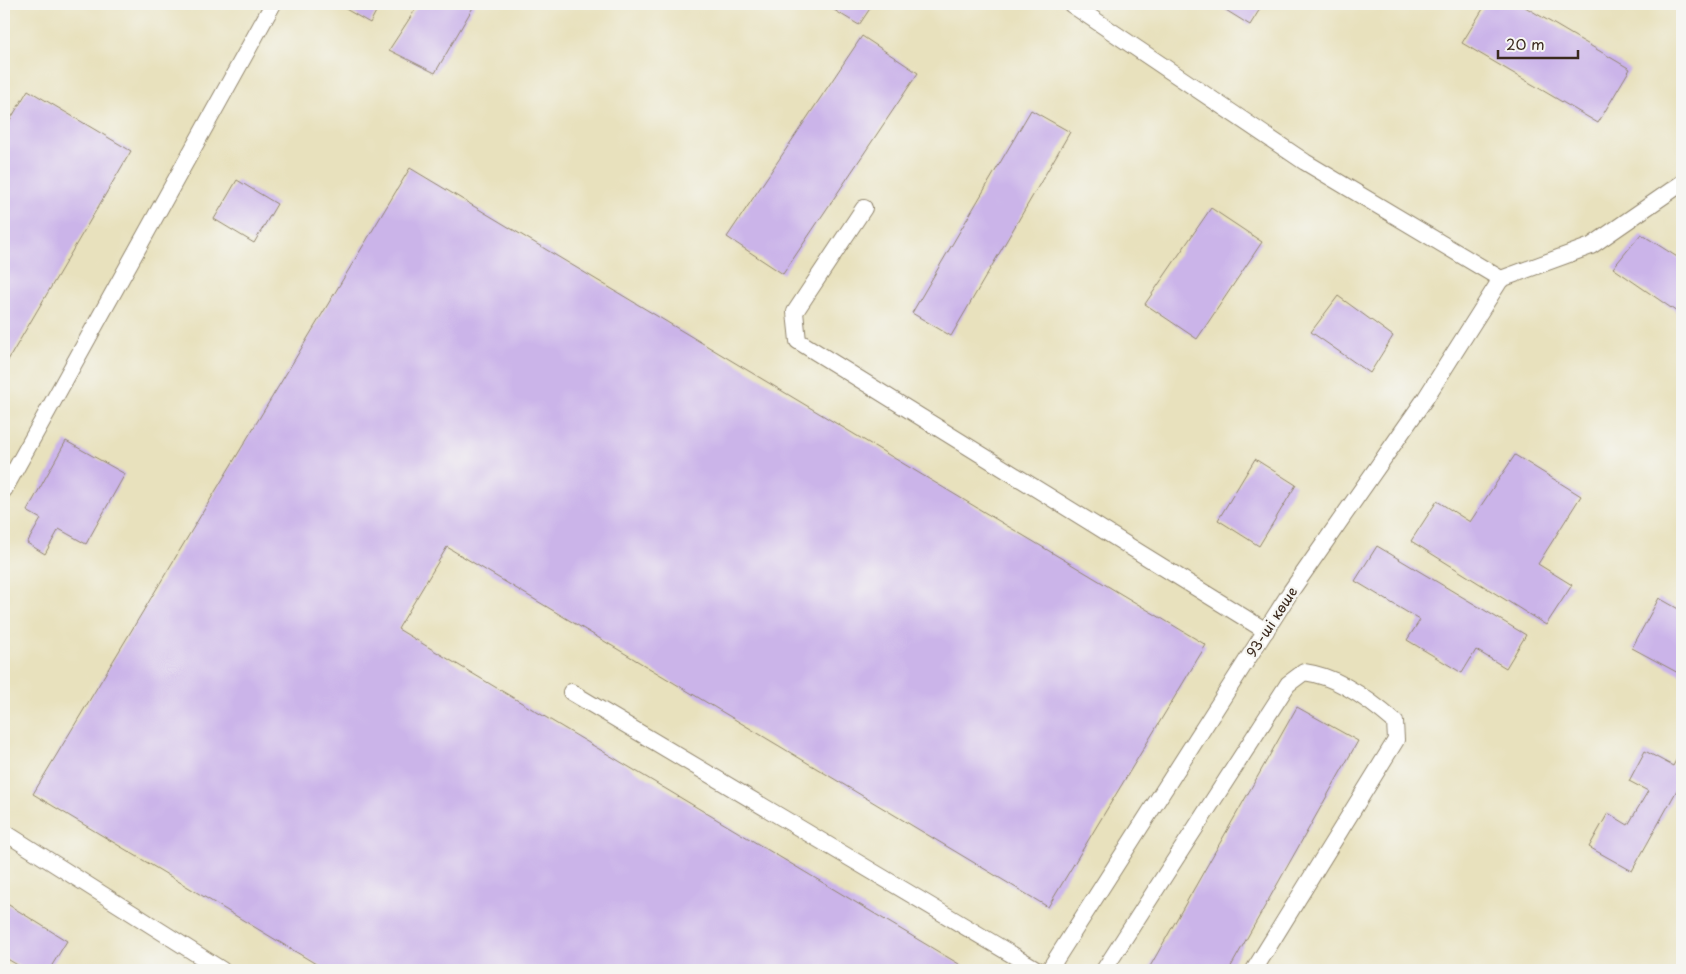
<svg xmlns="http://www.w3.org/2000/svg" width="1686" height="974" font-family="'Playpen Sans',sans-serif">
  <rect width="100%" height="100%" fill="#f6f6f2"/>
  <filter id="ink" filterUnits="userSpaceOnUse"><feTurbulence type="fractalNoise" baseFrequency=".02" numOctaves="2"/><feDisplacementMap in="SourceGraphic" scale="10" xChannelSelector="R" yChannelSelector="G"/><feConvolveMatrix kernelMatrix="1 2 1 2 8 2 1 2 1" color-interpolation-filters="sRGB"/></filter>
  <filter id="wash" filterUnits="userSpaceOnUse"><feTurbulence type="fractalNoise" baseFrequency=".0096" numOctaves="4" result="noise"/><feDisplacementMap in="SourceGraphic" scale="20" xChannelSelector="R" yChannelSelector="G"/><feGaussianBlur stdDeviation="1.12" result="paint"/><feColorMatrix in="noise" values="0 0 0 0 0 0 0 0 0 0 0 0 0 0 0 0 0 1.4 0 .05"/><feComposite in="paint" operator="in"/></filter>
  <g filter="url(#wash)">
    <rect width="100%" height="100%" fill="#e8e1bd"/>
    <g id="blocks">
      <g fill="#cbb4e9">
        <path d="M 337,4 L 380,4 L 370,23 Z"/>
        <path d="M 419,4 L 475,4 L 435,73 L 389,50 Z"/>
        <path d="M 824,4 L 873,4 L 859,25 Z"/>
        <path d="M 1216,4 L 1263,4 L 1250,25 Z"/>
        <path d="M 1486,4 L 1520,4 L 1630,69 L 1598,123 L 1462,43 Z"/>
        <path d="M 862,36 L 918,73 L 783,274 L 727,237 Z"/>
        <path d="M 28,90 L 131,151 L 4,367 L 4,130 Z"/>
        <path d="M 1031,110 L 1070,132 L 951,336 L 912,313 Z"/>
        <path d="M 410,168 L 1206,645 L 1048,907 L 447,547 L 398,629 L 969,970 L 326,970 L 33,794 Z"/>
        <path d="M 237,180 L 277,204 L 254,243 L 214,219 Z"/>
        <path d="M 1211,208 L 1262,242 L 1197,339 L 1145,304 Z"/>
        <path d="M 1641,234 L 1682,260 L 1682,303 L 1677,312 L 1613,268 Z"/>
        <path d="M 1338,296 L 1393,336 L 1370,373 L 1311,332 Z"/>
        <path d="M 66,441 L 125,474 L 86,544 L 59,529 L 45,554 L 27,543 L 41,519 L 27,511 Z"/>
        <path d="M 1515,455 L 1581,496 L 1538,564 L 1572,585 L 1546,625 L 1411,541 L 1437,501 L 1470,522 Z"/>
        <path d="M 1255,459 L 1296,485 L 1259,546 L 1218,520 Z"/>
        <path d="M 1377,546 L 1526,635 L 1506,668 L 1476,650 L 1462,673 L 1407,640 L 1420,620 L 1355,581 Z"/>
        <path d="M 1659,598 L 1682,611 L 1682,675 L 1632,648 Z"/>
        <path d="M 1297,707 L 1358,741 L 1229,970 L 1148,970 Z"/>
        <path d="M 1682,749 L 1682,781 L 1632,871 L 1589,847 L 1608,813 L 1628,825 L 1648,791 L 1629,781 L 1645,751 L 1673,766 Z"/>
        <path d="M 4,902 L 67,941 L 49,970 L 26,970 L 4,957 Z"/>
      </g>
    </g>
  </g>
  <g filter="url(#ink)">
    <use href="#blocks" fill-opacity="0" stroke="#92866e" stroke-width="1"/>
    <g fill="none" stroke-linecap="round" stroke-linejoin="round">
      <g stroke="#92866e" stroke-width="18">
        <g id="lane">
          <path d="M 1071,4 L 1305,162 L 1501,279"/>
          <path d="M 864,208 L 795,312 L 798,341 L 1266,631"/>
          <path d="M 1501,279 L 1591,246 L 1682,183"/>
          <path d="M 4,490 L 273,4"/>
          <path d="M 571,692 L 1038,970"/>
          <path d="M 4,832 L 222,970"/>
          <path d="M 1049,970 L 1291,591 L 1425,399 L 1501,279"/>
          <path d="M 1104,970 L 1288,684 L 1304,672 C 1337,676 1371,701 1395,722 L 1396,740 L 1254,970"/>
        </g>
      </g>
      <use href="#lane" stroke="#fff" stroke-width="16"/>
    </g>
  </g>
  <g text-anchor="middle" stroke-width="4.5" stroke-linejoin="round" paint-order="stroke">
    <g font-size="14" fill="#3b2a1e" stroke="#f6f6f2">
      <text transform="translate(1272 622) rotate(-57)" y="5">93-ші көше</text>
    </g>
  </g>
  <rect width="1686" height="974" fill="none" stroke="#f6f6f2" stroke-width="20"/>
  <path d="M1498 50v8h80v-8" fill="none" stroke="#3b2a1e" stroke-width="2.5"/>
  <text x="1506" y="50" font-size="15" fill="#3b2a1e" stroke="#f6f6f2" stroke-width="4" paint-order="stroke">20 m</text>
</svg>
